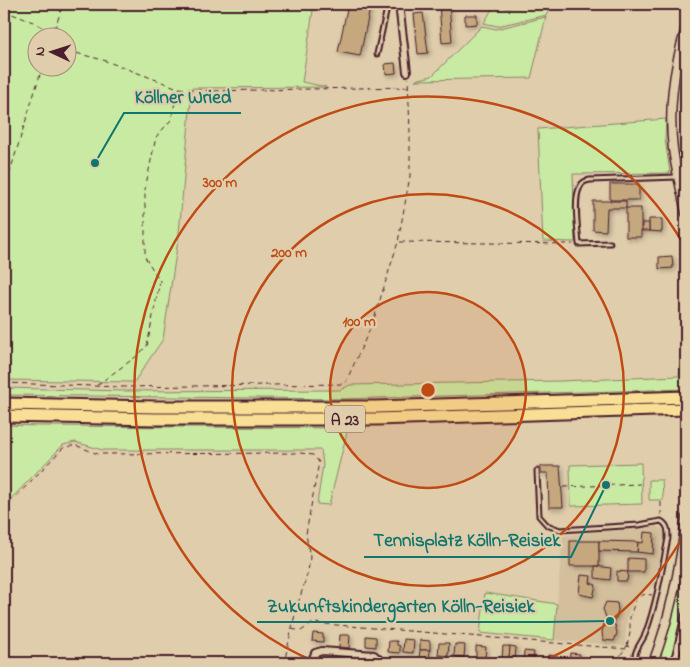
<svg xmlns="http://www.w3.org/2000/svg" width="690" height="667" font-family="'Indie Flower',sans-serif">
  <defs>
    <filter id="shadow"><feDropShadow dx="2" dy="2" stdDeviation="2.5" flood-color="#0004"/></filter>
  </defs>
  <rect width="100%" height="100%" fill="#dfcdab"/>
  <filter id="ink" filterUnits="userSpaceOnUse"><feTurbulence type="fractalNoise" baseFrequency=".02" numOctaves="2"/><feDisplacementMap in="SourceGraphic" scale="10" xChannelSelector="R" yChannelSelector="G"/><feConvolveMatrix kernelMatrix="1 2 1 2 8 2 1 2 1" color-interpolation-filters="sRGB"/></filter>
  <g filter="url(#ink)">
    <path fill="#d4bf9c" d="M 654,525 L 665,531 L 654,585 L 635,597 L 627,616 L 625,646 L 554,640 L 563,536 Z"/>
    <g fill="#c9eaa3" stroke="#8a8467" fill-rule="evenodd">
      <path d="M 4,4 L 314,4 L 302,82 L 326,87 L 192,88 L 179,233 L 163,339 L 134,382 L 4,380 ZM 38,38 L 68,38 L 68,68 L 38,68 Z"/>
      <path d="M 495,4 L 504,4 L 505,8 L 549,5 L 547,15 L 497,26 L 484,23 Z"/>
      <path d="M 546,17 L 531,78 L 415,80 L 432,76 L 482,26 L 496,29 Z"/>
      <path d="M 666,119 L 665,139 L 670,173 L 573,174 L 575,242 L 543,241 L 538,129 Z"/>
      <path d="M 686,321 L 686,389 L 339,399 L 4,395 L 4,388 L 124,391 L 340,390 L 350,385 L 560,381 L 679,376 Z"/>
      <path d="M 4,425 L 43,426 L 348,428 L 329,505 L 317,504 L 323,465 L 321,450 L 103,450 L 75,442 L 63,445 L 4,506 Z"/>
      <path d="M 641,463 L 642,504 L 571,506 L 570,465 Z"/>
      <path d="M 649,480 L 662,480 L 663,500 L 649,500 Z"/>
      <path d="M 686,557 L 686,599 L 673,653 L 669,660 L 664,662 L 658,661 L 670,627 Z"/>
      <path d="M 485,593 L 557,604 L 554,640 L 480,633 Z"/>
    </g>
    <g fill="#c5a87e" stroke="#4a1f2b" filter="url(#shadow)">
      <path d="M 348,4 L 370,8 L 360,56 L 338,52 Z"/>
      <path d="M 439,4 L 449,4 L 452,42 L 442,43 Z"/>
      <path d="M 423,13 L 428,53 L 418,54 L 414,14 Z"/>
      <path d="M 465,15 L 477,15 L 477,24 L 465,25 Z"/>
      <path d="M 395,63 L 396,73 L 386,74 L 385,64 Z"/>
      <rect x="610" y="184" width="29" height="16"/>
      <path d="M 593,201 L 626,201 L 626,208 L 607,208 L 606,231 L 593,230 Z"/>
      <rect x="626" y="208" width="15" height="29"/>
      <path d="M 649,219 L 662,219 L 662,232 L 649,231 Z"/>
      <rect x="642" y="223" width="7" height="8"/>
      <path d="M 672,256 L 673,268 L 659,269 L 659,257 Z"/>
      <path d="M 541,466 L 560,466 L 563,507 L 549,507 L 548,473 L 541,473 Z"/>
      <path d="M 644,532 L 654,533 L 653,554 L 637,552 L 638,542 L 643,543 Z"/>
      <rect x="570" y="541" width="29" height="25"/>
      <path d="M 599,541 L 638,542 L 637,552 L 599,551 Z"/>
      <path d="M 628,558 L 644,559 L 644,572 L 628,572 Z"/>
      <path d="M 595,566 L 611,568 L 610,580 L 595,578 Z"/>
      <path d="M 617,571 L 628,572 L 627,581 L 617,581 Z"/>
      <path d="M 581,575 L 591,576 L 590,583 L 596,585 L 593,597 L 579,594 Z"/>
      <path d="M 606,602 L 617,603 L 618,610 L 616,618 L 614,618 L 614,625 L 615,625 L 617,633 L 614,641 L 603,640 L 602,632 L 604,624 L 606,625 L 606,617 L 603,609 Z"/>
      <path d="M 313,633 L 323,634 L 323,642 L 312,641 Z"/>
      <path d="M 340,635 L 350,635 L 349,648 L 339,647 Z"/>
      <path d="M 366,636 L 376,637 L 376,647 L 366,646 Z"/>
      <path d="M 404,639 L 414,640 L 413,653 L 403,652 Z"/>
      <path d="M 420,640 L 430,641 L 430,650 L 420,650 Z"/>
      <path d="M 389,641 L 397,641 L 397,645 L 400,646 L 400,653 L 388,652 Z"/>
      <path d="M 439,643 L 449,643 L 448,656 L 438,655 Z"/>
      <path d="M 455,644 L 465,645 L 464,657 L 454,656 Z"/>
      <path d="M 476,646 L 486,647 L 485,657 L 476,657 Z"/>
      <path d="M 503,646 L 510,646 L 509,659 L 502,658 Z"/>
      <path d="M 510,646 L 516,647 L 515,659 L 509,659 Z"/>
      <path d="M 420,650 L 430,650 L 429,660 L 419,659 Z"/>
      <path d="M 524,651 L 534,652 L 533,663 L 523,663 Z"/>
      <path d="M 570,653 L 580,654 L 579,663 L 569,663 Z"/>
      <path d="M 548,655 L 558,656 L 558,663 L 548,663 Z"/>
    </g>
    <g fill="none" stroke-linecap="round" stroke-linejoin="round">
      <g stroke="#4a1f2b" stroke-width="7">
        <g id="service">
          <path d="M 407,4 L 414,6 L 421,4"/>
          <path d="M 377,54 L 387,8 L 392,5 L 399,5"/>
          <path d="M 610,243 L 579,244 C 578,230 573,198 580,187 C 582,182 585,181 590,180 L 677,177"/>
          <path d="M 537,471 L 539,516 L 547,525 L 560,530 L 639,525 L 661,521 C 668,525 668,530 668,538 C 662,570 657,601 646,632 C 643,642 631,652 636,663"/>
        </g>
      </g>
      <g stroke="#4a1f2b" stroke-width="10">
        <g id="minor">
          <path d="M 399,4 L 407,72"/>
          <path d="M 311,663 L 315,653 L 322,651 L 374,655 L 383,663"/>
          <path d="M 460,663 L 467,663"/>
          <path d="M 671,663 L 676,656 L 686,615"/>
        </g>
      </g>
      <g stroke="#4a1f2b" stroke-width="11">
        <g id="tertiary">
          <path d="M 686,28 C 674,67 668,108 673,149 C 676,171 682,192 686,213"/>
          <path d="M 653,663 C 671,615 680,569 686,518"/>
        </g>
      </g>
      <g stroke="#4a1f2b" stroke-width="15">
        <g id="motorway">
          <path d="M 4,404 L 156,407 L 376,407 L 686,397"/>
          <path d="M 4,416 L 156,419 L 376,419 L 686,409"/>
        </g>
      </g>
      <g stroke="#4a1f2b" stroke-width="1" stroke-dasharray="5 4" stroke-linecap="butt">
        <path d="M 4,11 L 33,22 L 48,30 L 55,26"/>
        <path d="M 52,38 L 63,4"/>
        <path d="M 68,51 L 103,60 L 178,88 L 210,91 L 408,87"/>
        <path d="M 4,191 L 42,68"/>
        <path d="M 400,242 L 573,244"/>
        <path d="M 4,383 L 122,387 L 345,384 L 373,322 L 398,242 L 410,176 L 410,132 L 408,78"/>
        <path d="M 97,385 L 137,356 L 147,346 L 160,281 L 145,257 L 145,189 L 156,137 L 171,120 L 178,89"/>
        <path d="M 564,487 L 640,484"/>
        <path d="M 661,502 L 661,515"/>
        <path d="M 4,509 L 63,448 L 75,445 L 98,454 L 301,453 L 313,455 L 319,462 L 306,534 L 310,557 L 308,572 L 296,610 L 284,663"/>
        <path d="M 292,629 L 301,631 L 313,623 L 626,649"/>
        <path d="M 627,646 L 630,633 L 630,617 L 636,598 L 645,594 L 652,595"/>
        <path d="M 615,663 L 627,646 L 633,648"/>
      </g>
      <use href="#service" stroke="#dfcdab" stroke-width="3"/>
      <use href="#minor" stroke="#dfcdab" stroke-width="6"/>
      <use href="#tertiary" stroke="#dfcdab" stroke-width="8"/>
      <use href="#motorway" stroke="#f9df96" stroke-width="11"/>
    </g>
  </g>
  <circle cx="428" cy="390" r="98" fill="#c04a14" fill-opacity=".12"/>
  <g fill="none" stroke="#c04a14" stroke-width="2.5">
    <circle cx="428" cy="390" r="98"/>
    <circle cx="428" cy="390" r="196"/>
    <path d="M685 533A294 294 0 0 1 538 663M318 663A294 294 0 1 1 685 247"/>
  </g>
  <g text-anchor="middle" stroke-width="4.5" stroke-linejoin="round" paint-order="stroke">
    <rect fill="#dfcdab" stroke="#775351" stroke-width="1" x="325" y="405.5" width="40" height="27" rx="4"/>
    <g font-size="16" font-weight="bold" fill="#4a1f2b">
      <text x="345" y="425">A 23</text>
    </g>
  </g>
  <circle cx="428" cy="390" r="8" fill="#c04a14" stroke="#dfcdab" stroke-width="2.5"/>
  <g font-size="15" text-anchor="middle" font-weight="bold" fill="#c04a14" stroke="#dfcdab" stroke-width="4.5" stroke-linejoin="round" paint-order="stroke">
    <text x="220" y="187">300 m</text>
    <text x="289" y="257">200 m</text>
    <text x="359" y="326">100 m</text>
  </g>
  <path fill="none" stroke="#0f766e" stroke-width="2" d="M95 163L124 113H241M606 485L571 557H364M610 621L545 622H257"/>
  <g fill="#0f766e" stroke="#dfcdab" stroke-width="2">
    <circle cx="95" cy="163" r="5"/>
    <circle cx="606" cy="485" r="5"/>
    <circle cx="610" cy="621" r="5"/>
  </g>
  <g font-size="19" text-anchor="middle" font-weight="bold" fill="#0f766e" stroke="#dfcdab" stroke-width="4.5" stroke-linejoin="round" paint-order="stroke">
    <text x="183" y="103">Köllner Wried</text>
    <text x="467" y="546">Tennisplatz Kölln-Reisiek</text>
    <text x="401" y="612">Zukunftskindergarten Kölln-Reisiek</text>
  </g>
  <rect width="690" height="667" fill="none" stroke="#dfcdab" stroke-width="20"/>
  <rect x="10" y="10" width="670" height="647" fill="none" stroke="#4a1f2b" stroke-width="2" filter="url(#ink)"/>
  <g transform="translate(52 52) rotate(274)"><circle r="24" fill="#dfcdab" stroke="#a38778"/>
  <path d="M0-4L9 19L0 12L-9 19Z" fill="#4a1f2b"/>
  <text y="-8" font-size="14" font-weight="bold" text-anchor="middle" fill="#4a1f2b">N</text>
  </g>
</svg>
